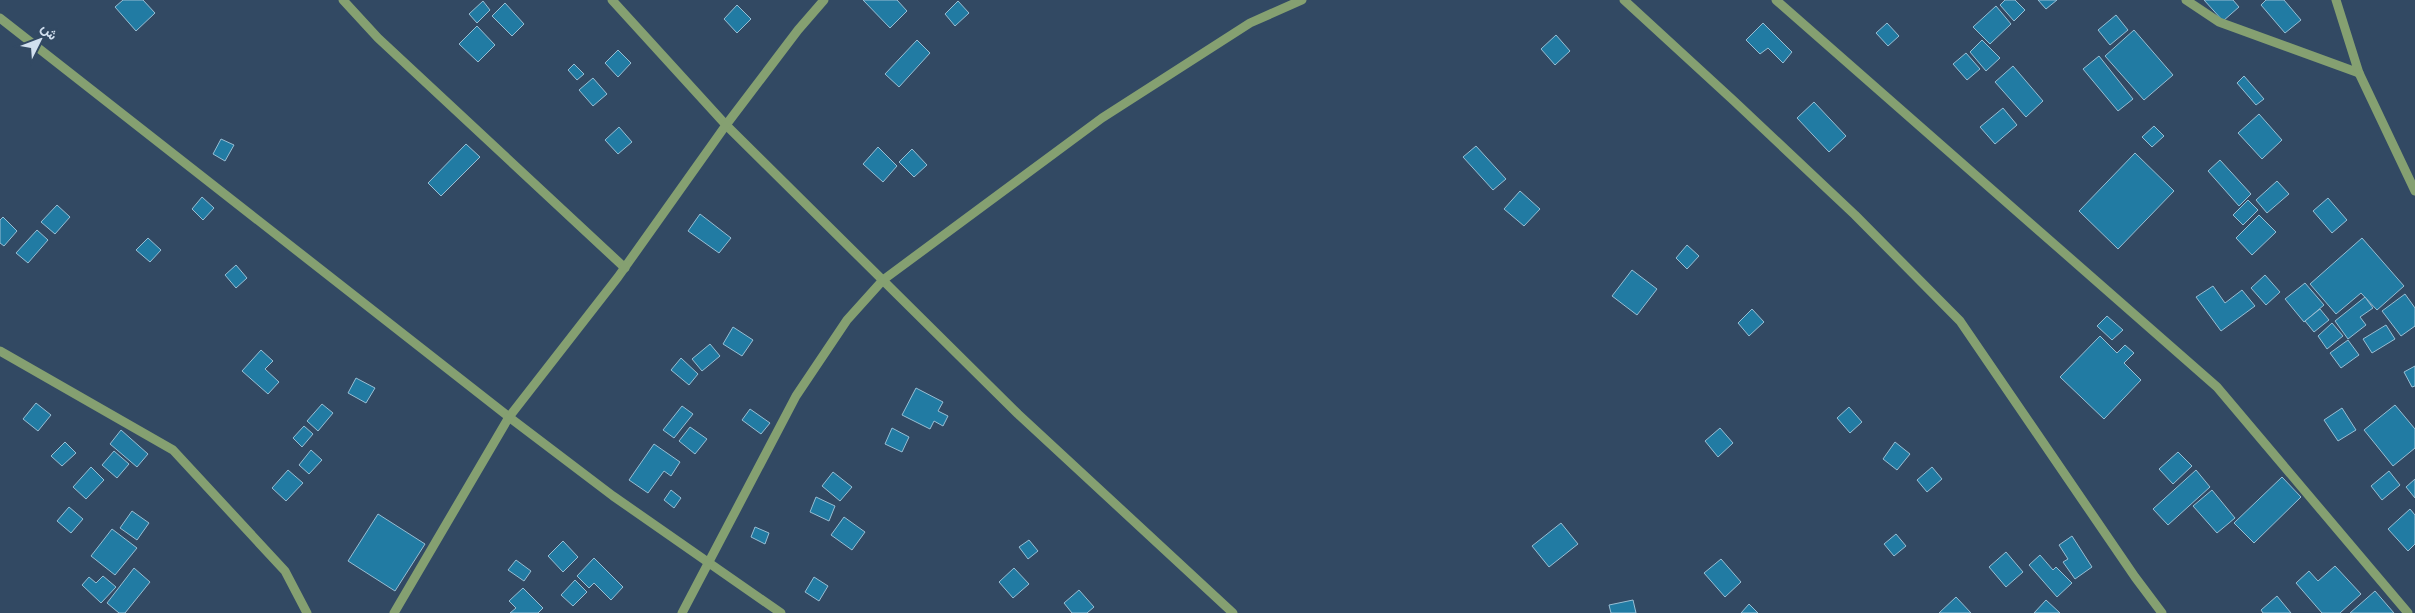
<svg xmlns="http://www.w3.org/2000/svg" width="2415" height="613" font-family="'Source Sans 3',Vazirmatn,sans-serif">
  <rect width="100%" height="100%" fill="#324963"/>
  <g fill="#217ba3" stroke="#97bed4">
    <path d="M 123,0 L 143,0 L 155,13 L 136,31 L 115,7 Z"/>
    <path d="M 863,0 L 897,0 L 907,11 L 890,28 Z"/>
    <path d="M 2005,0 L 2015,0 L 2025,10 L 2014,21 L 2000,5 Z"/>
    <path d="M 2038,0 L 2057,0 L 2046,9 Z"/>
    <path d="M 2204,0 L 2233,0 L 2239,7 L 2223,21 Z"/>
    <path d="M 2266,0 L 2284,0 L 2301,20 L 2285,33 L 2261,5 Z"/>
    <path d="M 483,1 L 490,10 L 477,23 L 469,14 Z"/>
    <path d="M 958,1 L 969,13 L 955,26 L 945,14 Z"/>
    <path d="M 505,3 L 524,24 L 512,36 L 492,16 Z"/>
    <path d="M 737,5 L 751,19 L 737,33 L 724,19 Z"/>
    <path d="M 1996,6 L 2011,24 L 1990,44 L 1973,27 Z"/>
    <path d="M 2116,15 L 2128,30 L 2110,45 L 2098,30 Z"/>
    <path d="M 1763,23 L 1792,52 L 1783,63 L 1768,48 L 1760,54 L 1746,40 Z"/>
    <path d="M 1887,23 L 1899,36 L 1888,46 L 1876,33 Z"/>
    <path d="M 477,26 L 495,45 L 478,62 L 459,44 Z"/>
    <path d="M 2134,30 L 2173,75 L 2144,100 L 2105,56 Z"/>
    <path d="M 1556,35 L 1570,51 L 1555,65 L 1541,49 Z"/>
    <path d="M 917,40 L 930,53 L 899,87 L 885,74 Z"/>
    <path d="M 1982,40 L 2000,58 L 1986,71 L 1970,52 Z"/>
    <path d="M 618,50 L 631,63 L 618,77 L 605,63 Z"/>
    <path d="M 1966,53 L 1980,69 L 1967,80 L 1953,64 Z"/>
    <path d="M 2099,56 L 2133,99 L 2118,111 L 2083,69 Z"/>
    <path d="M 574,64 L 584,74 L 577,80 L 568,70 Z"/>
    <path d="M 2013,66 L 2043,101 L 2026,117 L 1995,82 Z"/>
    <path d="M 2244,76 L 2264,99 L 2256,105 L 2237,83 Z"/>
    <path d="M 593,78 L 607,94 L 593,106 L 579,90 Z"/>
    <path d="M 1814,102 L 1846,136 L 1829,152 L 1797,118 Z"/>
    <path d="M 2003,108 L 2017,125 L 1995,144 L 1980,127 Z"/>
    <path d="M 2259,114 L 2282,140 L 2262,159 L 2238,133 Z"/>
    <path d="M 2154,126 L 2164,136 L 2152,147 L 2142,137 Z"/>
    <path d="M 619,127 L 632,142 L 618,154 L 605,140 Z"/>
    <path d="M 221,139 L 234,145 L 225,161 L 213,154 Z"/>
    <path d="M 466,144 L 480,157 L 441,196 L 428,183 Z"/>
    <path d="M 1476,146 L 1506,179 L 1493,190 L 1463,157 Z"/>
    <path d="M 878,147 L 897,166 L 883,182 L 863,164 Z"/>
    <path d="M 912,149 L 927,165 L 914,177 L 899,162 Z"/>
    <path d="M 2135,153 L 2174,191 L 2118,249 L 2079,211 Z"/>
    <path d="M 2220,160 L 2251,194 L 2239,206 L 2208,171 Z"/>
    <path d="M 2277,181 L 2289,194 L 2267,213 L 2256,200 Z"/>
    <path d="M 1520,191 L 1540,209 L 1524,226 L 1504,209 Z"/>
    <path d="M 202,197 L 214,208 L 203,220 L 192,209 Z"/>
    <path d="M 2328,198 L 2347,220 L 2332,233 L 2313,211 Z"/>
    <path d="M 2248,200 L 2258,210 L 2243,225 L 2233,215 Z"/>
    <path d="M 57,205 L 70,217 L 55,234 L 41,222 Z"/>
    <path d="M 700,214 L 731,238 L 719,253 L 688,231 Z"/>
    <path d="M 2259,215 L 2276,232 L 2252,255 L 2236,238 Z"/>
    <path d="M 3,217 L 17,231 L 4,246 L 0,243 L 0,220 Z"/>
    <path d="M 37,230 L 48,240 L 28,263 L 16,253 Z"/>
    <path d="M 148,238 L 161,250 L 150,262 L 136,250 Z"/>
    <path d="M 2362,238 L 2404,286 L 2377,310 L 2361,293 L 2336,314 L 2310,284 Z"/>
    <path d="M 1687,245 L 1699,256 L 1687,269 L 1676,258 Z"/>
    <path d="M 236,265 L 247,278 L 236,288 L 225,275 Z"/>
    <path d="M 1632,270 L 1657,289 L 1637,315 L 1612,296 Z"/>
    <path d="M 2265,275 L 2280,292 L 2266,305 L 2251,288 Z"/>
    <path d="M 2305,283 L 2324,305 L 2304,322 L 2285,299 Z"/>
    <path d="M 2213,286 L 2225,303 L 2242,290 L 2255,306 L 2221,331 L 2196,297 Z"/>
    <path d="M 2405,294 L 2415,308 L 2415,326 L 2401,336 L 2382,311 Z"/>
    <path d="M 2365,297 L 2373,308 L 2360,317 L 2366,325 L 2348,339 L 2335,321 Z"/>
    <path d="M 1752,309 L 1764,322 L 1749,336 L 1738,323 Z"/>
    <path d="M 2320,309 L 2329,320 L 2314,332 L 2305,321 Z"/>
    <path d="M 2107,316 L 2123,330 L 2112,340 L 2097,326 Z"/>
    <path d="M 2332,323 L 2343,336 L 2327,349 L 2318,336 Z"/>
    <path d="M 2386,325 L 2395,339 L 2372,353 L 2363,339 Z"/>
    <path d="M 733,327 L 753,340 L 742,356 L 723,344 Z"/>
    <path d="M 2100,336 L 2117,353 L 2125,345 L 2134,353 L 2124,363 L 2141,380 L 2104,419 L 2060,377 Z"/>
    <path d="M 2348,340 L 2359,355 L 2341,368 L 2330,353 Z"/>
    <path d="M 710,344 L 720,356 L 702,371 L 692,359 Z"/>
    <path d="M 261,350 L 273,361 L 265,369 L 279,382 L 268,394 L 242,371 Z"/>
    <path d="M 681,358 L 698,374 L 689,385 L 671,370 Z"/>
    <path d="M 2415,366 L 2415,386 L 2412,387 L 2404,372 Z"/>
    <path d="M 356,378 L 375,388 L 366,403 L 348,393 Z"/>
    <path d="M 916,388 L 943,402 L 938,411 L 948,416 L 943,426 L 934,421 L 930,429 L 902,415 Z"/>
    <path d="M 36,403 L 51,415 L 38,431 L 23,419 Z"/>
    <path d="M 322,404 L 333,413 L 318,431 L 307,421 Z"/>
    <path d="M 2395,405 L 2415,429 L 2415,448 L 2393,466 L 2364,430 Z"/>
    <path d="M 682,406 L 693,414 L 674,438 L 663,430 Z"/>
    <path d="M 1849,407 L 1862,422 L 1850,433 L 1837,418 Z"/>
    <path d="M 2342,408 L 2356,430 L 2338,441 L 2324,420 Z"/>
    <path d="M 750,409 L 770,423 L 761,434 L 742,420 Z"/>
    <path d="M 304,426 L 313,434 L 302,447 L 293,438 Z"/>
    <path d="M 690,427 L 707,439 L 695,454 L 679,441 Z"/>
    <path d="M 892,428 L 909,437 L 902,452 L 885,444 Z"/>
    <path d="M 1720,428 L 1733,443 L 1718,457 L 1705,441 Z"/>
    <path d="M 121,430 L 148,454 L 137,467 L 110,444 Z"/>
    <path d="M 65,442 L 76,453 L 62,466 L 51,456 Z"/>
    <path d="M 1895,442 L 1910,454 L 1897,470 L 1883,459 Z"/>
    <path d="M 654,444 L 680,462 L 671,476 L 664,471 L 648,493 L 629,480 Z"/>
    <path d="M 311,450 L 322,460 L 309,474 L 299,465 Z"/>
    <path d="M 114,451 L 129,464 L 117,478 L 102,465 Z"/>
    <path d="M 2178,452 L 2192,466 L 2173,484 L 2159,469 Z"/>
    <path d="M 91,467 L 104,480 L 86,499 L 73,487 Z"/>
    <path d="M 1932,467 L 1942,479 L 1927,492 L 1917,480 Z"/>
    <path d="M 288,470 L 303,483 L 286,501 L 272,488 Z"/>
    <path d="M 2196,470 L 2210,487 L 2168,525 L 2153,509 Z"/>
    <path d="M 2389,471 L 2400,485 L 2382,500 L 2371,486 Z"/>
    <path d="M 833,472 L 852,487 L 840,501 L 822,486 Z"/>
    <path d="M 2282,477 L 2301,497 L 2254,543 L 2234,523 Z"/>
    <path d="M 2415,479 L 2415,498 L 2406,487 Z"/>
    <path d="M 671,490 L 681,498 L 674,508 L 664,500 Z"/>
    <path d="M 2212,490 L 2235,518 L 2217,533 L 2193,506 Z"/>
    <path d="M 816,497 L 835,506 L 829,521 L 810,512 Z"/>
    <path d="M 69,507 L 83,519 L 71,533 L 57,521 Z"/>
    <path d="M 2410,509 L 2415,515 L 2415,544 L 2408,551 L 2388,529 Z"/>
    <path d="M 132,511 L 149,523 L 137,540 L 120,528 Z"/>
    <path d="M 378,514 L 425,544 L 395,591 L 348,561 Z"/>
    <path d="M 844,517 L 865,532 L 852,550 L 831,535 Z"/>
    <path d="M 1561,523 L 1578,544 L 1549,567 L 1532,546 Z"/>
    <path d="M 755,527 L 769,533 L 765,544 L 751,537 Z"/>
    <path d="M 112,529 L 137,548 L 115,575 L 91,556 Z"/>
    <path d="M 1896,534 L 1906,546 L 1894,556 L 1884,544 Z"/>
    <path d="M 2072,536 L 2092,567 L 2075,579 L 2063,562 L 2068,559 L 2059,545 Z"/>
    <path d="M 1029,540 L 1038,551 L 1028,559 L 1019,547 Z"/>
    <path d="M 563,541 L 578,557 L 563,572 L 548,556 Z"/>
    <path d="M 2006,552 L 2023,572 L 2006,587 L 1989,567 Z"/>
    <path d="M 2040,555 L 2053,570 L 2056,567 L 2072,583 L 2057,597 L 2029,565 Z"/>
    <path d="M 594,558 L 623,587 L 611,600 L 594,583 L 589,588 L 577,576 Z"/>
    <path d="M 1721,559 L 1741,582 L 1725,597 L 1704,573 Z"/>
    <path d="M 516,560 L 531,571 L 524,581 L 508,570 Z"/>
    <path d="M 2335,566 L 2361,594 L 2340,613 L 2322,613 L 2296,583 L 2309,571 L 2318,581 Z"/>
    <path d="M 134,568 L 150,582 L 125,613 L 119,613 L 107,603 Z"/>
    <path d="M 1014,568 L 1029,584 L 1013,598 L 999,582 Z"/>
    <path d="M 103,576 L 116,587 L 101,603 L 82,585 L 89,577 L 96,583 Z"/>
    <path d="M 814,577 L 828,586 L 819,601 L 805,592 Z"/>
    <path d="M 575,580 L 587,592 L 573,606 L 561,595 Z"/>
    <path d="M 523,588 L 543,608 L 538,613 L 510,613 L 516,608 L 509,601 Z"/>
    <path d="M 1079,590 L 1094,607 L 1087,613 L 1072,613 L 1064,603 Z"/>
    <path d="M 2375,591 L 2394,613 L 2350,613 Z"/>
    <path d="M 2277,596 L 2291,613 L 2263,613 L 2261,610 Z"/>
    <path d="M 1956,597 L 1971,613 L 1939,613 Z"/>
    <path d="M 1633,600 L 1636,613 L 1611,613 L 1609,605 Z"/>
    <path d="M 2046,600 L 2060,613 L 2034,613 Z"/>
    <path d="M 1749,604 L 1758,613 L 1741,613 Z"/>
  </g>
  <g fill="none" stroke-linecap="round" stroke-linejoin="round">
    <g stroke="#85a071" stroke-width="9">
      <path d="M 343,0 L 378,38 L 625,268"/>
      <path d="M 612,0 L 726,125 L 1018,414 L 1233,613"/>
      <path d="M 1624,0 L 1734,101 L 1855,215 L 1960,321 L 2135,577 L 2162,613"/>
      <path d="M 1776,0 L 2217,387 L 2408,613"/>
      <path d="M 2186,0 L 2219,22 L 2359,73"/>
      <path d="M 2336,0 L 2359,73 L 2415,191"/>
      <path d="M 0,18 L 509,417 L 613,496 L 781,613"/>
      <path d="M 0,351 L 173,450 L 285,571 L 307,613"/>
      <path d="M 394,613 L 509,417 L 618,277 L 726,125 L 798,30 L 824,0"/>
      <path d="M 682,613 L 796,396 L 847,320 L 883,280 L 1102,118 L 1250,23 L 1302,0"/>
    </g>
  </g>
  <g transform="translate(40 40) rotate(48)" stroke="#324963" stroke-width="4" paint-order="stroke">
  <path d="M0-4L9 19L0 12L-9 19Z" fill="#d1dfef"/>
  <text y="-8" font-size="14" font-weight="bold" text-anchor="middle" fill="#d1dfef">ش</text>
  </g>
</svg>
